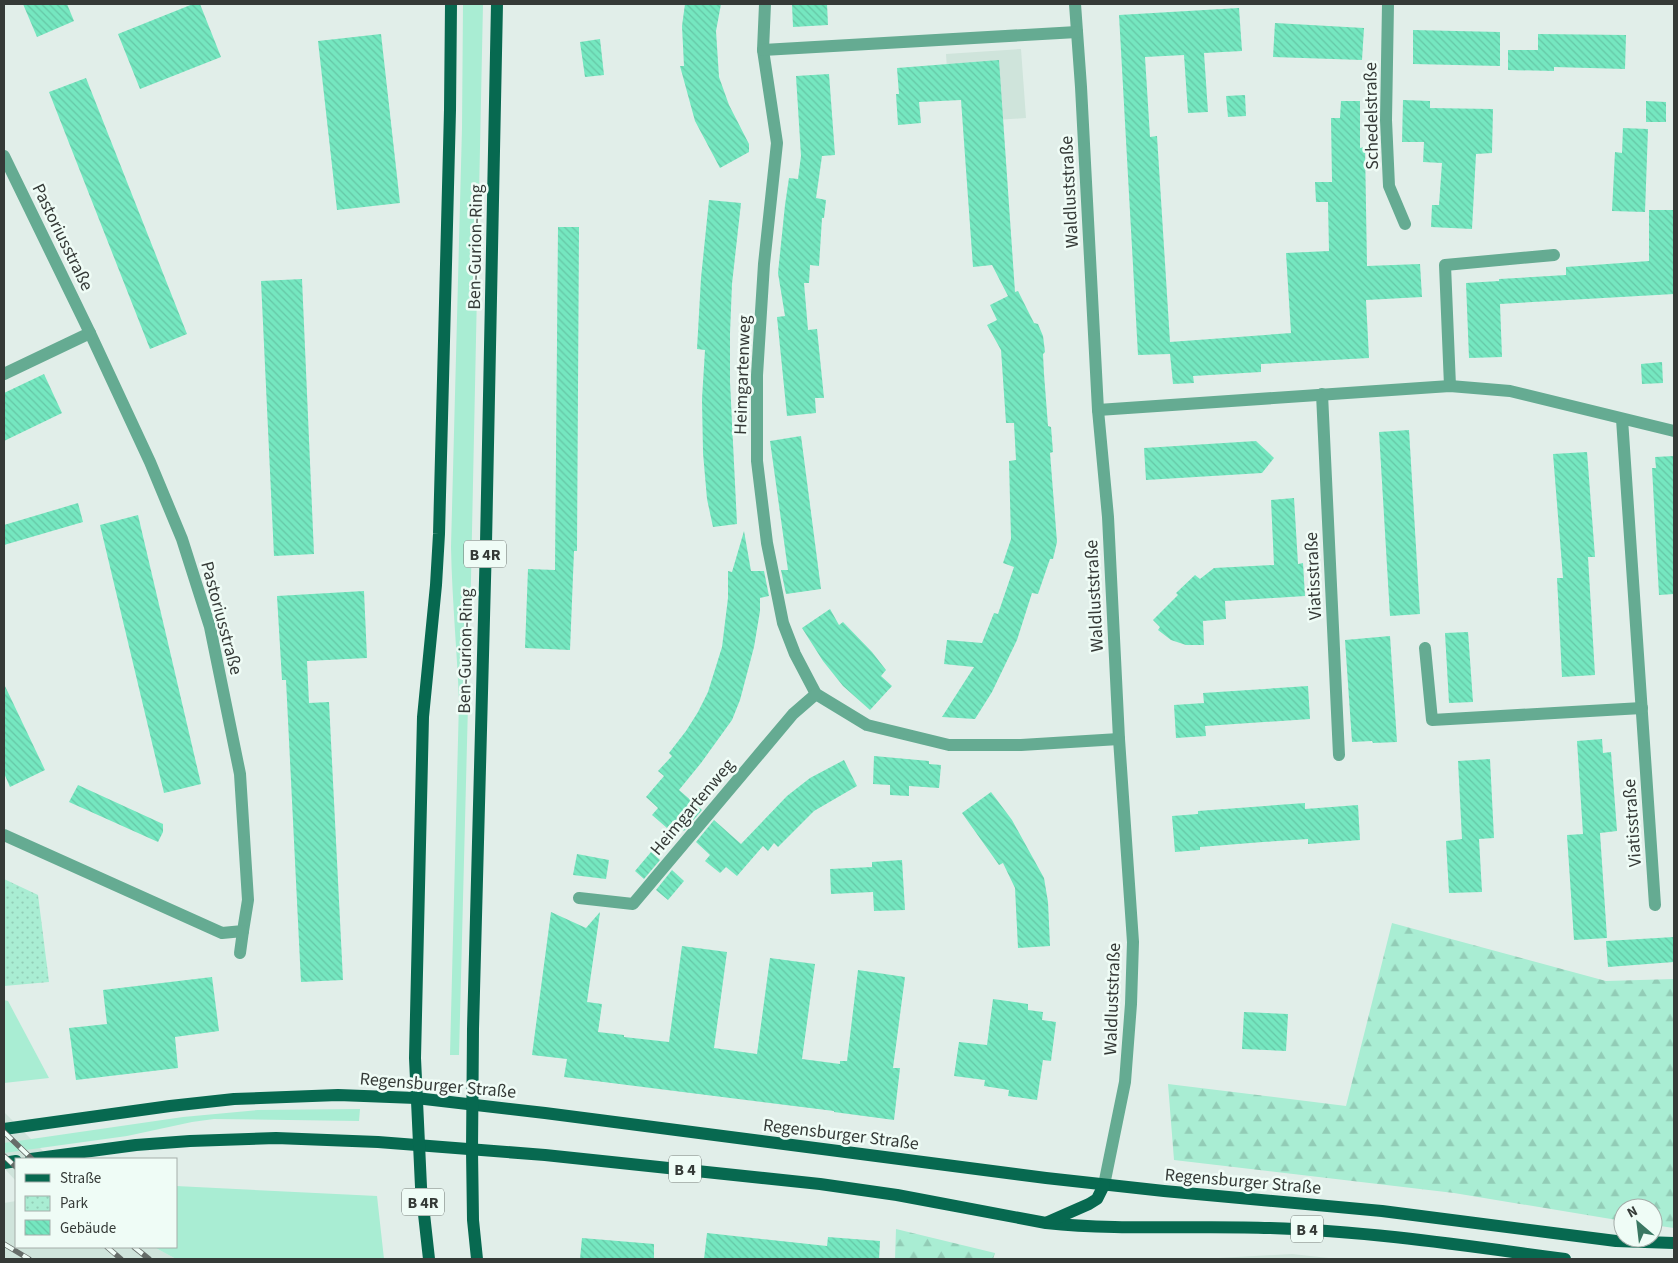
<svg xmlns="http://www.w3.org/2000/svg" width="1678" height="1263" font-family="'Source Sans 3',sans-serif">
  <defs>
    <pattern id="forest-firs" width="22" height="20" patternUnits="userSpaceOnUse" patternTransform="scale(1.25)"><rect width="22" height="20" fill="#a9edd3"/><path d="M5 1l3.5 6h-7zM16 11l3.5 6h-7z" fill="#92ccb6"/></pattern>
    <pattern id="park-dots" width="8" height="8" patternUnits="userSpaceOnUse" patternTransform="scale(1.25)"><rect width="8" height="8" fill="#a9edd3"/><path d="M2 2h.1M6 6h.1" fill="none" stroke="#92ccb6" stroke-width="1.8" stroke-linecap="round"/></pattern>
    <pattern id="building-back-hatch" width="6" height="6" patternUnits="userSpaceOnUse" patternTransform="scale(1.25)"><rect width="6" height="6" fill="#75e7c0"/><path d="M-1 5l2 2M0 0l6 6M5-1l2 2" fill="none" stroke="#66c7a6"/></pattern>
  </defs>
  <rect width="100%" height="100%" fill="#e1eee9"/>
  <g fill="#cfe4db">
    <path d="M 1021,49 L 1026,118 L 966,122 L 964,84 L 948,85 L 946,54 Z"/>
    <path d="M 4,1112 L 51,1159 L 16,1159 L 16,1181 L 4,1168 Z"/>
    <path d="M 16,1201 L 16,1247 L 154,1247 L 176,1259 L 4,1259 L 4,1203 Z"/>
    <path d="M 1292,1254 L 1338,1259 L 1200,1259 Z"/>
  </g>
  <g fill="#a9edd3">
    <path d="M 463,4 L 483,4 L 470,627 L 459,1055 L 450,1055 L 459,701 C 457,650 452,599 451,547 L 462,128 Z"/>
    <path d="M 4,1000 L 8,1001 L 49,1078 L 4,1083 Z"/>
    <path d="M 360,1109 L 359,1121 L 214,1119 L 192,1122 L 127,1136 L 4,1153 L 4,1143 L 183,1117 L 258,1110 Z"/>
    <path d="M 176,1186 L 377,1196 L 384,1259 L 176,1259 L 154,1247 L 176,1247 Z"/>
  </g>
  <g fill="url(#forest-firs)">
    <path d="M 1392,923 L 1606,981 L 1674,979 L 1674,1228 L 1653,1225 L 1653,1208 L 1623,1208 L 1623,1221 L 1454,1193 L 1174,1160 L 1168,1084 L 1346,1106 Z"/>
    <path d="M 896,1229 L 995,1253 L 993,1259 L 895,1259 Z"/>
  </g>
  <path fill="url(#park-dots)" d="M 4,879 L 38,895 L 49,982 L 4,986 Z"/>
  <g fill="url(#building-back-hatch)">
    <path d="M 23,4 L 67,4 L 74,21 L 37,37 Z"/>
    <path d="M 193,4 L 200,4 L 221,57 L 140,89 L 118,34 Z"/>
    <path d="M 685,4 L 721,4 L 716,31 L 719,77 L 729,105 L 749,144 L 749,152 L 720,168 L 695,121 L 680,66 L 684,66 L 682,26 Z"/>
    <path d="M 792,4 L 827,4 L 828,25 L 793,27 Z"/>
    <path d="M 1239,8 L 1242,51 L 1204,53 L 1208,112 L 1188,113 L 1184,55 L 1145,57 L 1150,137 L 1157,136 L 1170,342 L 1291,333 L 1286,253 L 1329,251 L 1328,202 L 1316,202 L 1315,182 L 1332,182 L 1331,118 L 1340,118 L 1341,101 L 1360,101 L 1360,148 L 1365,147 L 1367,266 L 1420,264 L 1422,297 L 1366,300 L 1369,358 L 1261,364 L 1261,372 L 1193,376 L 1194,383 L 1173,384 L 1170,354 L 1138,355 L 1119,15 Z"/>
    <path d="M 1275,23 L 1364,28 L 1362,60 L 1273,57 Z"/>
    <path d="M 1413,30 L 1500,32 L 1500,66 L 1413,64 Z"/>
    <path d="M 381,34 L 400,203 L 337,210 L 318,41 Z"/>
    <path d="M 1538,34 L 1626,35 L 1625,69 L 1554,67 L 1554,71 L 1508,70 L 1508,50 L 1538,50 Z"/>
    <path d="M 600,39 L 604,75 L 585,77 L 580,42 Z"/>
    <path d="M 999,60 L 1015,292 L 1018,291 L 1034,323 L 1038,324 L 1043,336 L 1045,352 L 1043,354 L 1044,374 L 1048,426 L 1051,427 L 1053,452 L 1050,453 L 1057,542 L 1053,559 L 1050,559 L 1038,594 L 1032,593 L 1017,640 L 992,692 L 975,719 L 942,717 L 974,667 L 944,664 L 947,640 L 982,643 L 994,613 L 998,614 L 1014,567 L 1003,563 L 1011,539 L 1009,461 L 1016,460 L 1014,423 L 1006,423 L 1001,350 L 987,325 L 997,320 L 990,305 L 1008,296 L 992,265 L 973,267 L 961,100 L 919,102 L 921,123 L 898,125 L 896,94 L 899,94 L 897,68 Z"/>
    <path d="M 829,74 L 835,155 L 822,156 L 816,198 L 826,200 L 824,218 L 822,218 L 819,266 L 810,265 L 809,283 L 804,283 L 808,330 L 817,329 L 824,398 L 815,398 L 816,413 L 787,416 L 777,317 L 785,316 L 778,273 L 785,205 L 789,178 L 798,179 L 801,156 L 796,76 Z"/>
    <path d="M 86,78 L 187,334 L 150,349 L 49,92 Z"/>
    <path d="M 1245,95 L 1246,116 L 1228,117 L 1226,96 Z"/>
    <path d="M 1403,100 L 1430,101 L 1430,108 L 1493,109 L 1492,153 L 1476,154 L 1472,229 L 1431,227 L 1432,205 L 1439,205 L 1442,163 L 1423,162 L 1424,142 L 1402,142 Z"/>
    <path d="M 1646,101 L 1666,102 L 1666,122 L 1646,122 Z"/>
    <path d="M 1623,128 L 1648,129 L 1645,212 L 1612,211 L 1615,152 L 1622,153 Z"/>
    <path d="M 709,200 L 741,203 L 732,284 L 730,333 L 730,382 L 737,524 L 713,527 L 707,499 L 703,453 L 702,399 L 705,350 L 697,349 L 701,278 Z"/>
    <path d="M 1649,210 L 1674,210 L 1674,294 L 1500,304 L 1502,357 L 1469,358 L 1466,283 L 1499,281 L 1499,279 L 1566,275 L 1566,267 L 1649,261 Z"/>
    <path d="M 558,227 L 579,227 L 577,551 L 574,551 L 570,650 L 525,648 L 528,569 L 555,570 Z"/>
    <path d="M 302,279 L 314,554 L 274,556 L 261,281 Z"/>
    <path d="M 1662,362 L 1663,383 L 1642,384 L 1641,364 Z"/>
    <path d="M 44,374 L 62,413 L 4,441 L 4,393 Z"/>
    <path d="M 1409,430 L 1420,614 L 1390,616 L 1379,432 Z"/>
    <path d="M 801,436 L 821,589 L 786,594 L 781,570 L 788,570 L 770,441 Z"/>
    <path d="M 1256,441 L 1274,458 L 1262,473 L 1146,480 L 1144,448 Z"/>
    <path d="M 1587,452 L 1595,557 L 1588,557 L 1595,675 L 1562,677 L 1557,578 L 1563,578 L 1553,454 Z"/>
    <path d="M 1674,456 L 1674,594 L 1659,595 L 1652,468 L 1656,468 L 1655,457 Z"/>
    <path d="M 1294,498 L 1298,564 L 1303,563 L 1305,596 L 1225,601 L 1226,619 L 1203,621 L 1204,645 L 1186,645 L 1171,640 L 1158,630 L 1160,627 L 1153,620 L 1178,595 L 1176,593 L 1195,575 L 1200,579 L 1214,568 L 1274,565 L 1271,500 Z"/>
    <path d="M 78,503 L 83,522 L 4,545 L 4,525 Z"/>
    <path d="M 138,515 L 201,784 L 164,793 L 100,525 Z"/>
    <path d="M 744,531 L 751,571 L 764,571 L 769,596 L 760,598 L 760,611 L 754,647 L 740,700 L 732,720 L 701,763 L 679,790 L 702,810 L 684,831 L 673,821 L 667,828 L 652,815 L 658,808 L 646,797 L 664,776 L 658,771 L 672,756 L 669,753 L 686,731 L 698,712 L 708,692 L 722,647 L 728,598 L 728,571 L 732,572 Z"/>
    <path d="M 364,591 L 367,658 L 307,661 L 309,703 L 329,702 L 343,980 L 301,982 L 286,680 L 282,680 L 277,596 Z"/>
    <path d="M 830,609 L 839,625 L 843,622 L 872,652 L 886,670 L 881,676 L 892,686 L 870,710 L 843,686 L 823,661 L 802,628 Z"/>
    <path d="M 1468,632 L 1473,702 L 1449,703 L 1445,633 Z"/>
    <path d="M 1390,636 L 1397,742 L 1373,743 L 1372,741 L 1352,742 L 1345,640 Z"/>
    <path d="M 4,684 L 45,770 L 10,787 L 4,773 Z"/>
    <path d="M 1308,686 L 1310,719 L 1205,726 L 1206,736 L 1176,738 L 1174,705 L 1204,703 L 1203,693 Z"/>
    <path d="M 1602,739 L 1603,753 L 1611,752 L 1617,831 L 1600,833 L 1607,938 L 1574,940 L 1567,835 L 1583,834 L 1577,741 Z"/>
    <path d="M 874,756 L 929,761 L 929,764 L 941,765 L 939,788 L 909,786 L 909,796 L 890,795 L 890,785 L 873,784 Z"/>
    <path d="M 1490,759 L 1494,838 L 1479,839 L 1482,892 L 1449,893 L 1446,841 L 1462,839 L 1458,761 Z"/>
    <path d="M 844,760 L 857,786 L 814,811 L 778,847 L 774,843 L 768,851 L 763,846 L 737,876 L 726,867 L 720,873 L 705,861 L 710,855 L 696,842 L 714,820 L 741,844 L 787,796 L 810,778 Z"/>
    <path d="M 78,785 L 163,824 L 163,832 L 158,842 L 69,802 Z"/>
    <path d="M 991,792 L 1012,820 L 1044,878 L 1048,902 L 1050,946 L 1018,948 L 1015,888 L 1003,863 L 999,865 L 962,813 Z"/>
    <path d="M 1305,803 L 1305,809 L 1358,805 L 1360,840 L 1308,844 L 1308,839 L 1263,842 L 1200,847 L 1200,850 L 1175,852 L 1172,816 L 1198,814 L 1198,811 Z"/>
    <path d="M 651,852 L 660,860 L 644,879 L 635,871 Z"/>
    <path d="M 577,854 L 609,860 L 606,879 L 573,875 Z"/>
    <path d="M 902,860 L 905,910 L 874,911 L 873,892 L 831,894 L 830,869 L 872,867 L 872,862 Z"/>
    <path d="M 672,870 L 684,881 L 668,900 L 656,890 Z"/>
    <path d="M 551,912 L 586,928 L 600,912 L 587,1002 L 602,1004 L 598,1032 L 624,1035 L 624,1037 L 669,1042 L 682,946 L 727,952 L 714,1048 L 757,1054 L 770,958 L 815,964 L 802,1059 L 840,1064 L 840,1061 L 847,1061 L 858,970 L 905,977 L 893,1068 L 900,1068 L 894,1120 L 834,1112 L 834,1111 L 564,1077 L 567,1059 L 532,1055 Z"/>
    <path d="M 1674,937 L 1674,962 L 1608,967 L 1606,941 Z"/>
    <path d="M 212,977 L 219,1031 L 175,1037 L 178,1068 L 76,1080 L 69,1028 L 107,1024 L 103,990 Z"/>
    <path d="M 993,999 L 1028,1004 L 1028,1010 L 1043,1012 L 1042,1020 L 1056,1022 L 1051,1061 L 1043,1060 L 1037,1100 L 1008,1096 L 1009,1090 L 984,1086 L 985,1080 L 954,1076 L 959,1042 L 987,1045 Z"/>
    <path d="M 1244,1012 L 1288,1014 L 1286,1051 L 1242,1049 Z"/>
    <path d="M 707,1233 L 827,1246 L 828,1237 L 880,1241 L 879,1259 L 704,1259 Z"/>
    <path d="M 582,1238 L 654,1244 L 654,1259 L 580,1259 Z"/>
  </g>
  <g fill="none" stroke-linecap="round" stroke-linejoin="round">
    <g stroke="#65ab92" stroke-width="12">
      <path d="M 765,4 L 763,50 L 777,143 L 764,264 L 757,375 L 757,461 L 767,543 L 783,623 L 795,654 L 816,694 L 867,725 L 949,745 L 1021,745 L 1119,739"/>
      <path d="M 1075,4 L 1081,87 L 1098,410 L 1108,517 L 1119,739 L 1133,942 L 1131,1004 L 1125,1082 L 1104,1185"/>
      <path d="M 1388,4 L 1386,120 L 1389,186 L 1405,224"/>
      <path d="M 763,50 L 1077,32"/>
      <path d="M 4,156 L 90,333 L 150,462 L 182,539 L 210,627 L 240,774 L 248,900 L 243,931 L 222,933 L 4,835"/>
      <path d="M 4,374 L 90,333"/>
      <path d="M 1450,386 L 1445,265 L 1554,255"/>
      <path d="M 1322,394 L 1339,755"/>
      <path d="M 1098,410 L 1450,386 L 1510,391 L 1674,431"/>
      <path d="M 1622,419 L 1655,905"/>
      <path d="M 1425,648 L 1432,720 L 1642,708"/>
      <path d="M 579,898 L 633,904 L 793,714 L 816,694"/>
      <path d="M 240,953 L 243,931"/>
    </g>
    <g stroke="#076950" stroke-width="12">
      <path d="M 4,1129 L 170,1106 L 234,1099 L 338,1095 L 416,1098 L 545,1113 L 1046,1178 L 1164,1191 L 1382,1211 L 1616,1241 L 1674,1243"/>
      <path d="M 31,1159 L 136,1145 L 190,1141 L 276,1138 L 378,1142 L 545,1155 L 820,1184 L 897,1195 L 1046,1223 C 1121,1231 1196,1225 1270,1228 C 1370,1231 1467,1246 1565,1259"/>
      <path d="M 4,1163 L 16,1161"/>
      <path d="M 1048,1222 L 1089,1204 L 1097,1199 L 1104,1185"/>
      <path d="M 429,1259 L 421,1187 L 415,1058 L 423,717 L 436,585 L 439,534 L 450,110 L 451,4"/>
      <path d="M 477,1259 L 473,1220 L 472,1150 L 473,1029 L 486,543 L 497,4"/>
    </g>
    <g stroke="#666d69" stroke-width="5.5">
      <g id="rail">
        <path d="M 4,1132 L 32,1159"/>
        <path d="M 4,1156 L 16,1167"/>
        <path d="M 4,1244 L 29,1259"/>
        <path d="M 107,1247 L 121,1259"/>
        <path d="M 134,1247 L 149,1259"/>
      </g>
    </g>
    <use href="#rail" stroke="#effcf6" stroke-width="4" stroke-dasharray="11" stroke-linecap="butt"/>
  </g>
  <g text-anchor="middle" stroke-width="5" stroke-linejoin="round" paint-order="stroke">
    <g fill="#effcf6" stroke="#6d7470" stroke-width="1">
      <rect x="464" y="540.5" width="42" height="27" rx="4"/>
      <rect x="669" y="1155.5" width="32" height="27" rx="4"/>
      <rect x="402" y="1188.5" width="42" height="27" rx="4"/>
      <rect x="1291" y="1215.5" width="32" height="27" rx="4"/>
    </g>
    <g font-size="16" font-weight="bold" fill="#353a37">
      <text x="485" y="560">B 4R</text>
      <text x="685" y="1175">B 4</text>
      <text x="423" y="1208">B 4R</text>
      <text x="1307" y="1235">B 4</text>
    </g>
    <g font-size="18" fill="#353a37" stroke="#effcf6">
      <text transform="translate(1371 116) rotate(-91)" y="6">Schedelstraße</text>
      <text transform="translate(1069 192) rotate(-93)" y="6">Waldluststraße</text>
      <text transform="translate(63 237) rotate(64)" y="6">Pastoriusstraße</text>
      <text transform="translate(475 247) rotate(-89)" y="6">Ben-Gurion-Ring</text>
      <text transform="translate(742 375) rotate(-88)" y="6">Heimgartenweg</text>
      <text transform="translate(1313 576) rotate(-93)" y="6">Viatisstraße</text>
      <text transform="translate(1094 596) rotate(-93)" y="6">Waldluststraße</text>
      <text transform="translate(222 618) rotate(75)" y="6">Pastoriusstraße</text>
      <text transform="translate(465 651) rotate(-89)" y="6">Ben-Gurion-Ring</text>
      <text transform="translate(692 807) rotate(-50)" y="6">Heimgartenweg</text>
      <text transform="translate(1632 823) rotate(-94)" y="6">Viatisstraße</text>
      <text transform="translate(1112 999) rotate(-88)" y="6">Waldluststraße</text>
      <text transform="translate(438 1085) rotate(5)" y="6">Regensburger Straße</text>
      <text transform="translate(841 1134) rotate(7)" y="6">Regensburger Straße</text>
      <text transform="translate(1243 1181) rotate(5)" y="6">Regensburger Straße</text>
    </g>
  </g>
  <rect width="1678" height="1263" fill="none" stroke="#353a37" stroke-width="10"/>
  <rect x="15" y="1158" width="162" height="90" fill="#effcf6" stroke="#a5aeaa"/>
  <rect x="25" y="1174" width="25" height="8" fill="#076950" stroke="#a5aeaa"/>
  <text x="60" y="1183" font-size="15" fill="#353a37">Straße</text>
  <rect x="25" y="1196" width="25" height="15" fill="url(#park-dots)" stroke="#a5aeaa"/>
  <text x="60" y="1208" font-size="15" fill="#353a37">Park</text>
  <rect x="25" y="1220" width="25" height="15" fill="url(#building-back-hatch)" stroke="#a5aeaa"/>
  <text x="60" y="1233" font-size="15" fill="#353a37">Gebäude</text>
  <g transform="translate(1638 1223) rotate(332)"><circle r="24" fill="#effcf6" stroke="#a5aeaa"/>
  <path d="M0-4L9 19L0 12L-9 19Z" fill="#3a7762"/>
  <text y="-8" font-size="14" font-weight="bold" text-anchor="middle" fill="#353a37">N</text>
  </g>
</svg>
